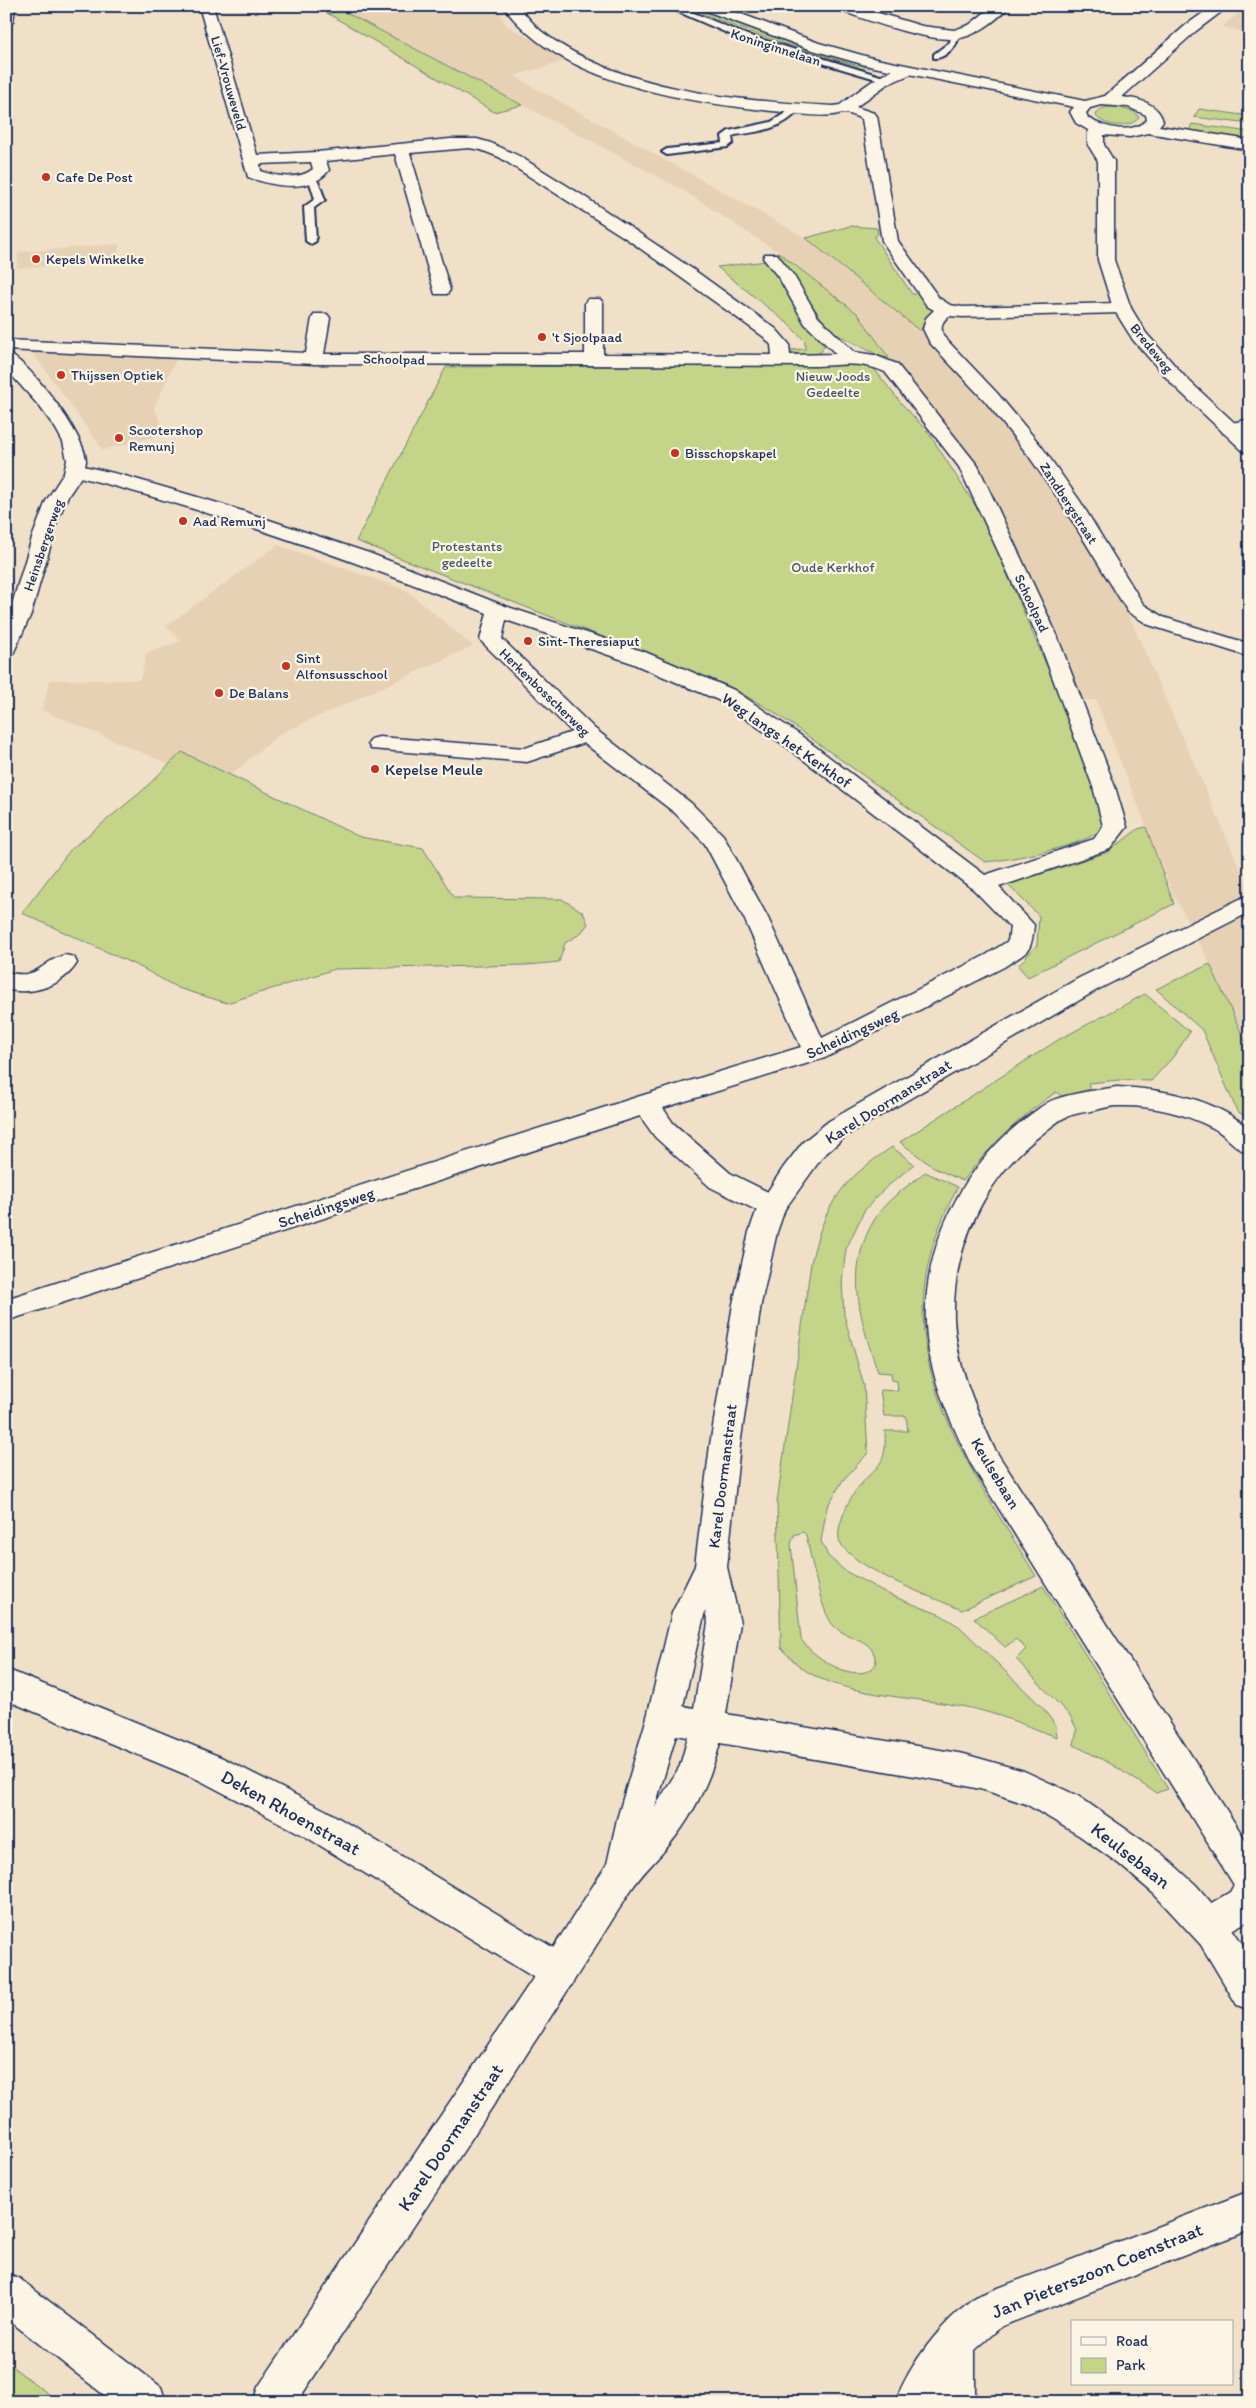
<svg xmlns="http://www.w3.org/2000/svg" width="1256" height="2408" font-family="Itim,sans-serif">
  <rect width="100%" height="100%" fill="#f0e0c8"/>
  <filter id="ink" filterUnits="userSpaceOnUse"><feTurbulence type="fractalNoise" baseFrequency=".02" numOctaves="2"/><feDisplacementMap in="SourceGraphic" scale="10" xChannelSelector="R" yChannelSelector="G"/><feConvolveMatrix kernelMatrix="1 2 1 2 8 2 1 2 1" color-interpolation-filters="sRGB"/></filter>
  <g filter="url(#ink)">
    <g fill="#e7d1b4">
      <path d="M 335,6 L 497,6 L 506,25 L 569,60 L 514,76 L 806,238 L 920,331 L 956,366 L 1029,453 L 1103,557 L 1250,891 L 1250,1052 L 1210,964 L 1171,889 L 1096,700 L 1081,700 L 943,423 L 889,358 L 858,314 L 778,252 L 681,189 Z"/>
      <path d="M 1247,6 L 1250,6 L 1250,33 L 1222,27 Z"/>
      <path d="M 119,244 L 117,263 L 17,268 L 18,252 Z"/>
      <path d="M 30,349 L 178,355 L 154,408 L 166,434 L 103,450 Z"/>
      <path d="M 278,545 L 406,590 L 473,646 L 280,734 L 218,785 L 42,710 L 50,680 L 140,680 L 147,653 L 181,641 L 166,626 Z"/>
    </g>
    <g fill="#c4d589" stroke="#708274" fill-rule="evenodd">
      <path d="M 685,6 L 696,6 L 761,32 L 867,66 L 861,69 L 855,65 C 797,49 740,30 685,6 Z"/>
      <path d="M 345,12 L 522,105 L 494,112 L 327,13 Z"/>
      <path d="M 1116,107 L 1135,112 L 1139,118 C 1129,129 1105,127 1096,116 C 1098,107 1108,107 1116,107 Z"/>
      <path d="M 1199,109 L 1250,116 L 1250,124 L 1194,117 Z"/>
      <path d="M 1192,124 L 1250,132 L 1250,143 L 1189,130 Z"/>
      <path d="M 850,226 L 877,228 L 878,234 L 874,237 L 912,294 L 918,294 L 932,310 L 920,331 L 806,238 Z"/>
      <path d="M 778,252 L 858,314 L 889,358 L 882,357 L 830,331 L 786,267 L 773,256 Z"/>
      <path d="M 767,261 L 824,346 L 821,352 C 810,357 800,358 790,350 L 805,349 L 805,341 L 786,322 L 717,267 Z"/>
      <path d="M 871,365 L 901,403 L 928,432 L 982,516 L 1081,745 L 1107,814 C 1105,818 1104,825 1101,829 C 1087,846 1008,860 985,862 L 771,710 L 726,685 L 356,541 L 446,367 Z"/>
      <path d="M 182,752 L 360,837 L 423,848 L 454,898 L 562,899 L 583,912 L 588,924 L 580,934 L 565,943 L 559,962 L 528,965 L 335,969 L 227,1003 L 178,988 L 140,967 L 22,913 L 71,849 L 141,792 Z"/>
      <path d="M 1146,827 L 1174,904 L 1028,977 L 1018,966 L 1037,945 L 1039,916 L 1008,885 L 1108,852 L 1138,829 Z"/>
      <path d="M 1210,964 L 1250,1052 L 1250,1120 L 1237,1111 L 1202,1030 L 1156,989 Z"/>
      <path d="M 1145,994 L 1190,1032 L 1173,1057 L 1151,1081 L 1120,1080 L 1088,1083 L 1090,1089 L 1063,1097 L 1056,1092 C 1020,1117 990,1145 963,1181 L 934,1168 L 900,1142 L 1058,1040 Z"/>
      <path d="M 892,1147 L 914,1164 L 882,1191 L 864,1211 L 846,1249 L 842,1281 L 844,1315 L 864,1386 L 868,1453 L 843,1480 L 827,1507 L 821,1541 L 828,1556 L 845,1571 L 892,1596 L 941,1615 L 960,1627 L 1042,1707 L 1056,1726 L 1057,1737 C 1027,1726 997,1713 966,1707 C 921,1698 852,1696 813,1675 C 800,1668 790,1658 781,1648 L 777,1502 L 811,1263 C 825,1203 841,1181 892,1147 ZM 803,1532 L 806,1535 C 811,1555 820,1610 833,1625 C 848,1642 874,1635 876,1664 C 860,1688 813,1658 801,1639 L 791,1544 L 794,1535 Z"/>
      <path d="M 925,1172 L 958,1187 C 874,1339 958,1448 1036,1576 L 962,1610 C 934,1598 852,1568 840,1542 C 834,1530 849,1499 857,1489 C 877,1463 887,1469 885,1431 L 908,1431 L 906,1416 L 884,1416 L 880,1390 L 898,1391 L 897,1381 L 892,1380 L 891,1373 L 878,1372 C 859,1317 842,1263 881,1210 C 892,1196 911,1184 925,1172 Z"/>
      <path d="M 1043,1586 L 1168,1789 L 1156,1793 L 1113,1765 L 1074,1745 L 1077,1730 L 1071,1717 L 1016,1659 L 1026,1649 L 1016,1639 L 1005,1647 L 974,1618 Z"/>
      <path d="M 6,2362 L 59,2402 L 6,2402 Z"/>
    </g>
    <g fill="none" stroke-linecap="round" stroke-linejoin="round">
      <g stroke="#1b2f5e" stroke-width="4">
        <g id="lane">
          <path d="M 665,6 L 677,6 L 747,35 L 890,79 L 883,81 L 741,39 Z"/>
          <path d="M 952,33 L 959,35 C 958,45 945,59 934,58 L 934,54 L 950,42 Z"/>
          <path d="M 795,107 L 799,110 C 783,129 758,132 735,135 L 732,137 L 733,143 L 728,147 L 667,155 L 662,152 L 667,149 L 723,143 L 722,136 L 729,131 L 771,122 Z"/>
          <path d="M 306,176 C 319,174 321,190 325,200 L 314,208 L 316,241 L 311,244 L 306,241 L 304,207 L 315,199 L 310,183 L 304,178 Z"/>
        </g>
      </g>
      <g stroke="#1b2f5e" stroke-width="3">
        <g id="street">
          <path d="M 199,6 L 213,6 L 257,155 L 317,152 L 450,139 L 477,139 L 491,143 L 519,156 L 582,195 L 694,270 L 776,329 L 789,344 L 790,355 L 836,354 L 805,324 L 779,278 L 763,258 L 765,254 L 777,254 L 794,276 L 818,317 L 854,352 L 874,355 L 897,364 L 978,466 L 1056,633 L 1115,787 L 1127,827 L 1110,849 L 999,887 L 1034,925 C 1031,955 1028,951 1004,967 L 825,1058 L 663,1108 L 673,1123 L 730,1173 L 782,1199 L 786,1206 L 782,1213 L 772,1216 L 762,1213 L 710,1187 L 655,1137 L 640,1116 L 6,1321 L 6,1299 L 637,1097 L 801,1047 L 744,918 L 705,844 L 675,813 L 584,743 L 527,762 L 371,749 L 368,744 L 371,739 L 379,737 L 525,748 L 572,732 L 480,640 L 487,613 C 350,559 212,510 68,474 L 65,470 L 68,466 L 75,464 L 122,475 L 221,504 L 369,553 L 505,606 L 645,652 L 734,690 L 800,735 L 985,875 L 1094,839 L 1103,826 L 1093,787 L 1036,633 L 959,467 L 885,372 C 857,360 840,366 812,366 L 314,364 L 6,350 L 6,340 L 306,353 L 312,318 L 315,314 L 327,314 L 330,318 L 324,354 L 585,354 L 585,303 L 588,299 L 600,299 L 603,303 L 603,354 L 772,355 L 771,345 L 764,337 L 627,239 L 499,157 L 481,150 L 469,148 L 410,153 L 450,290 L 447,294 L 435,294 L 395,154 L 326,161 L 329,170 C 312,194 271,186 248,177 ZM 311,162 L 313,169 C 299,180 277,177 261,171 L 260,164 ZM 506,620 L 629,662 L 718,700 L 784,745 L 974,890 L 1010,927 L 1008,941 L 986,955 L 822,1038 L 768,918 L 723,835 L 691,803 L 595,729 L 502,639 Z"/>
          <path d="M 503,6 L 518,6 C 525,14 533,24 541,31 C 618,91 739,101 833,106 L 840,105 C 856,93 891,63 911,68 L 913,71 L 911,74 L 886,85 L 856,107 L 874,113 L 877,116 L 898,241 L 939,298 L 950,305 L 963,307 L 1122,303 L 1128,304 L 1131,308 L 1128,312 L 1122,313 L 963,317 L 949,316 C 941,322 940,328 944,337 L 997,393 L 1042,447 L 1080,501 L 1143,604 L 1163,617 L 1250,644 L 1250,657 L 1149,625 L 1128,612 L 1060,501 L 1028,455 L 985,401 L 930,343 L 923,329 L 926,318 L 934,310 L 927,306 L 882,241 L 862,119 C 857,117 849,113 844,113 C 840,113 836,115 833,115 C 817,117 799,114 783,112 C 692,103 561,86 503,6 Z"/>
          <path d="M 833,6 L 855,6 L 922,26 L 954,30 L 969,25 L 993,6 L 1009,6 C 997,21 973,38 954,39 C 920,40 868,20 835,9 Z"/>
          <path d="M 1250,419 L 1250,431 L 1230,435 L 1223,433 L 1221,429 L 1223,425 Z"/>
          <path d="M 65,955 L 74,957 L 77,963 C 63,986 31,996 6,989 L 6,972 C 40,981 39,962 65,955 Z"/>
          <path d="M 1117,1087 C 1164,1089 1213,1098 1250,1129 L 1250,1154 C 1234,1149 1227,1135 1213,1128 C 1185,1113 1150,1105 1118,1106 C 1111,1106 1103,1108 1096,1110 C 1086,1112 1076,1113 1066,1117 C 1058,1120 1049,1129 1042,1134 C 985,1177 952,1247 954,1318 C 956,1365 975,1406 994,1448 L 1250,1847 L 1250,1920 L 1209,1942 L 1196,1936 L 1191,1924 L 1196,1912 L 1230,1892 L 1234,1885 L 971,1464 C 956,1433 940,1400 932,1366 C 909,1274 952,1174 1026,1118 C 1033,1113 1040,1107 1047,1103 C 1062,1094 1099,1090 1117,1087 Z"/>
          <path d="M 6,1669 L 223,1758 L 327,1811 L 572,1959 L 577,1972 L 572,1985 L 559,1990 L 546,1985 L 303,1835 L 199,1780 L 6,1700 Z"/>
          <path d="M 1250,2191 L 1250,2230 L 1002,2326 L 975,2350 L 975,2402 L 895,2402 C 912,2360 940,2325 975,2297 Z"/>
          <path d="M 6,2273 L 20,2279 L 161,2387 L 166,2402 L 113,2402 L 6,2318 Z"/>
        </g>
      </g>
      <g stroke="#1b2f5e" stroke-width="3">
        <g id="secondary">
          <path d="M 6,6 L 15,6 L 13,22 L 6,26 Z"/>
          <path d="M 699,6 L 720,6 L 819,43 L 876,59 L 1085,101 L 1105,96 L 1186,25 L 1213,6 L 1229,6 L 1196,31 L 1122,97 C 1139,99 1158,103 1163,121 L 1159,126 L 1250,140 L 1250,150 L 1148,133 L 1130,137 L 1104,135 L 1104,145 L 1114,161 L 1114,260 L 1131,308 L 1146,333 L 1186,378 L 1250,437 L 1250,453 L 1243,451 L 1174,386 L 1133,340 L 1113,308 L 1098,260 L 1098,161 L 1088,145 L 1088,130 L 1076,123 L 1070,112 L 1074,107 L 869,66 L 809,49 L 701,9 ZM 1101,105 L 1128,107 L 1146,115 L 1147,120 C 1131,135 1105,128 1088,118 L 1086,113 L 1090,108 Z"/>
          <path d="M 6,353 C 27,358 87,438 86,461 C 85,475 74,486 67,498 C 64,505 61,512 58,519 L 31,614 L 13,654 L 6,656 L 6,624 L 32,538 L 46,501 L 64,473 L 67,460 L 63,442 L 56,429 L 40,407 L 6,369 Z"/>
          <path d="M 1250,894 L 1250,912 L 1097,990 L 847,1135 L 823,1156 L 785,1209 L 777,1232 L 761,1304 L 740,1445 L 727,1567 L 740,1623 L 726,1714 L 964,1754 L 1024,1771 L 1078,1796 L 1162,1854 L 1196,1885 L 1226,1920 L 1250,1955 L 1250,2010 L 1237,2005 L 1201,1945 L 1154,1894 L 1119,1864 L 1080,1836 L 1026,1804 L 984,1790 L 944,1781 L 720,1743 C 710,1780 694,1815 669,1845 C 656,1861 640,1875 629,1893 C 522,2065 409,2233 297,2402 L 253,2402 L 258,2387 L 546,1959 L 607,1864 L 617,1819 L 647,1717 L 672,1613 L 695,1566 L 710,1445 L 733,1304 L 749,1232 L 758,1206 L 783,1168 L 803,1142 L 829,1121 L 1079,978 ZM 705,1611 L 708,1623 L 694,1708 L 683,1706 ZM 676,1735 L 688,1737 L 680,1766 L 655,1807 Z"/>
        </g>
      </g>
      <use href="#lane" fill="#fcf5e5" fill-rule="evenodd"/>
      <use href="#street" fill="#fcf5e5" fill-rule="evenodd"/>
      <use href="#secondary" fill="#fcf5e5" fill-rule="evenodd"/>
    </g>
  </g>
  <g fill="#c8321e" stroke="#fcf5e5" stroke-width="2">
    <circle cx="46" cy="177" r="5"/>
    <circle cx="36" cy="259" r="5"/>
    <circle cx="542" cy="337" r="5"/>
    <circle cx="61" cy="375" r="5"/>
    <circle cx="119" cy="438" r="5"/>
    <circle cx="675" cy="453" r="5"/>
    <circle cx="183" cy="521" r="5"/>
    <circle cx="528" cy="641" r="5"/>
    <circle cx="286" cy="666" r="5"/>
    <circle cx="219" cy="693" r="5"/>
    <circle cx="375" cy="769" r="5"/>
  </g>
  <g text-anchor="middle" stroke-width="4.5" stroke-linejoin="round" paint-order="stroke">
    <g font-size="14" fill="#1b2f5e" stroke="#fcf5e5">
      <text transform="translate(776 47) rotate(18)" y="5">Koninginnelaan</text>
      <text transform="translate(229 83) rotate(74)" y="5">Lief-Vrouweveld</text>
      <text transform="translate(1152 348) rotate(51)" y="5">Bredeweg</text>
      <text transform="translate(394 359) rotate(1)" y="5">Schoolpad</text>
      <text transform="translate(1069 503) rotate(57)" y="5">Zandbergstraat</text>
      <text transform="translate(43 545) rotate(-71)" y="5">Heinsbergerweg</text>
      <text transform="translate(1032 603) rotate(65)" y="5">Schoolpad</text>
      <text transform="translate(545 692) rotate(44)" y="5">Herkenbosscherweg</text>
    </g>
    <g font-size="14" fill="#1b2f5e" stroke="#fcf5e5" text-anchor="start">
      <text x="56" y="182">Cafe De Post</text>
      <text x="46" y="264">Kepels Winkelke</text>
      <text x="552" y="342">'t Sjoolpaad</text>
      <text x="71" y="380">Thijssen Optiek</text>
      <text x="129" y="435">Scootershop<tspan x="129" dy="16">Remunj</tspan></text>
      <text x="685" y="458">Bisschopskapel</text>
      <text x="193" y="526">Aad Remunj</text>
      <text x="538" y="646">Sint-Theresiaput</text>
      <text x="296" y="663">Sint<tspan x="296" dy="16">Alfonsusschool</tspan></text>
      <text x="229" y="698">De Balans</text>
    </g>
    <g font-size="14" fill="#455869" stroke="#fcf5e5">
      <text x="833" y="381">Nieuw Joods<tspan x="833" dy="16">Gedeelte</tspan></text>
      <text x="467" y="551">Protestants<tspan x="467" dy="16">gedeelte</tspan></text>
      <text x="833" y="572">Oude Kerkhof</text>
    </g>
    <g font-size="16" fill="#1b2f5e" stroke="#fcf5e5">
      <text transform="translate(787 740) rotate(35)" y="6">Weg langs het Kerkhof</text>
      <text transform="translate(852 1033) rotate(-25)" y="6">Scheidingsweg</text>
      <text transform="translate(888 1101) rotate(-32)" y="6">Karel Doormanstraat</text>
      <text transform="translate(326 1207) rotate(-18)" y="6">Scheidingsweg</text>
      <text transform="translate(996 1473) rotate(59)" y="6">Keulsebaan</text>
      <text transform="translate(722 1476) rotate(-83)" y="6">Karel Doormanstraat</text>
    </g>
    <g font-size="16" fill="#1b2f5e" stroke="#fcf5e5" text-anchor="start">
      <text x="385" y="775">Kepelse Meule</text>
    </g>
    <g font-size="19" fill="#1b2f5e" stroke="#fcf5e5">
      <text transform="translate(291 1812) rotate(29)" y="7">Deken Rhoenstraat</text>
      <text transform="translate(1131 1855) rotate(38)" y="7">Keulsebaan</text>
      <text transform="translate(450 2137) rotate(-56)" y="7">Karel Doormanstraat</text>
      <text transform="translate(1097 2270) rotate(-22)" y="7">Jan Pieterszoon Coenstraat</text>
    </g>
  </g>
  <rect width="1256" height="2408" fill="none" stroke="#fcf5e5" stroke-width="25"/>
  <rect x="12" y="12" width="1231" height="2383" fill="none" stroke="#1b2f5e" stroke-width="2" filter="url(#ink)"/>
  <rect x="1071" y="2320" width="162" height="65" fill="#fcf5e5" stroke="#a2a6af"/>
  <rect x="1081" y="2337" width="25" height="8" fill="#fcf5e5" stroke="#a2a6af"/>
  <text x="1116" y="2346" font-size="15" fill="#1b2f5e">Road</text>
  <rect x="1081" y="2358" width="25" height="15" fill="#c4d589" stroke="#a2a6af"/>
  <text x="1116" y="2370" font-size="15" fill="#1b2f5e">Park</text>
</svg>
